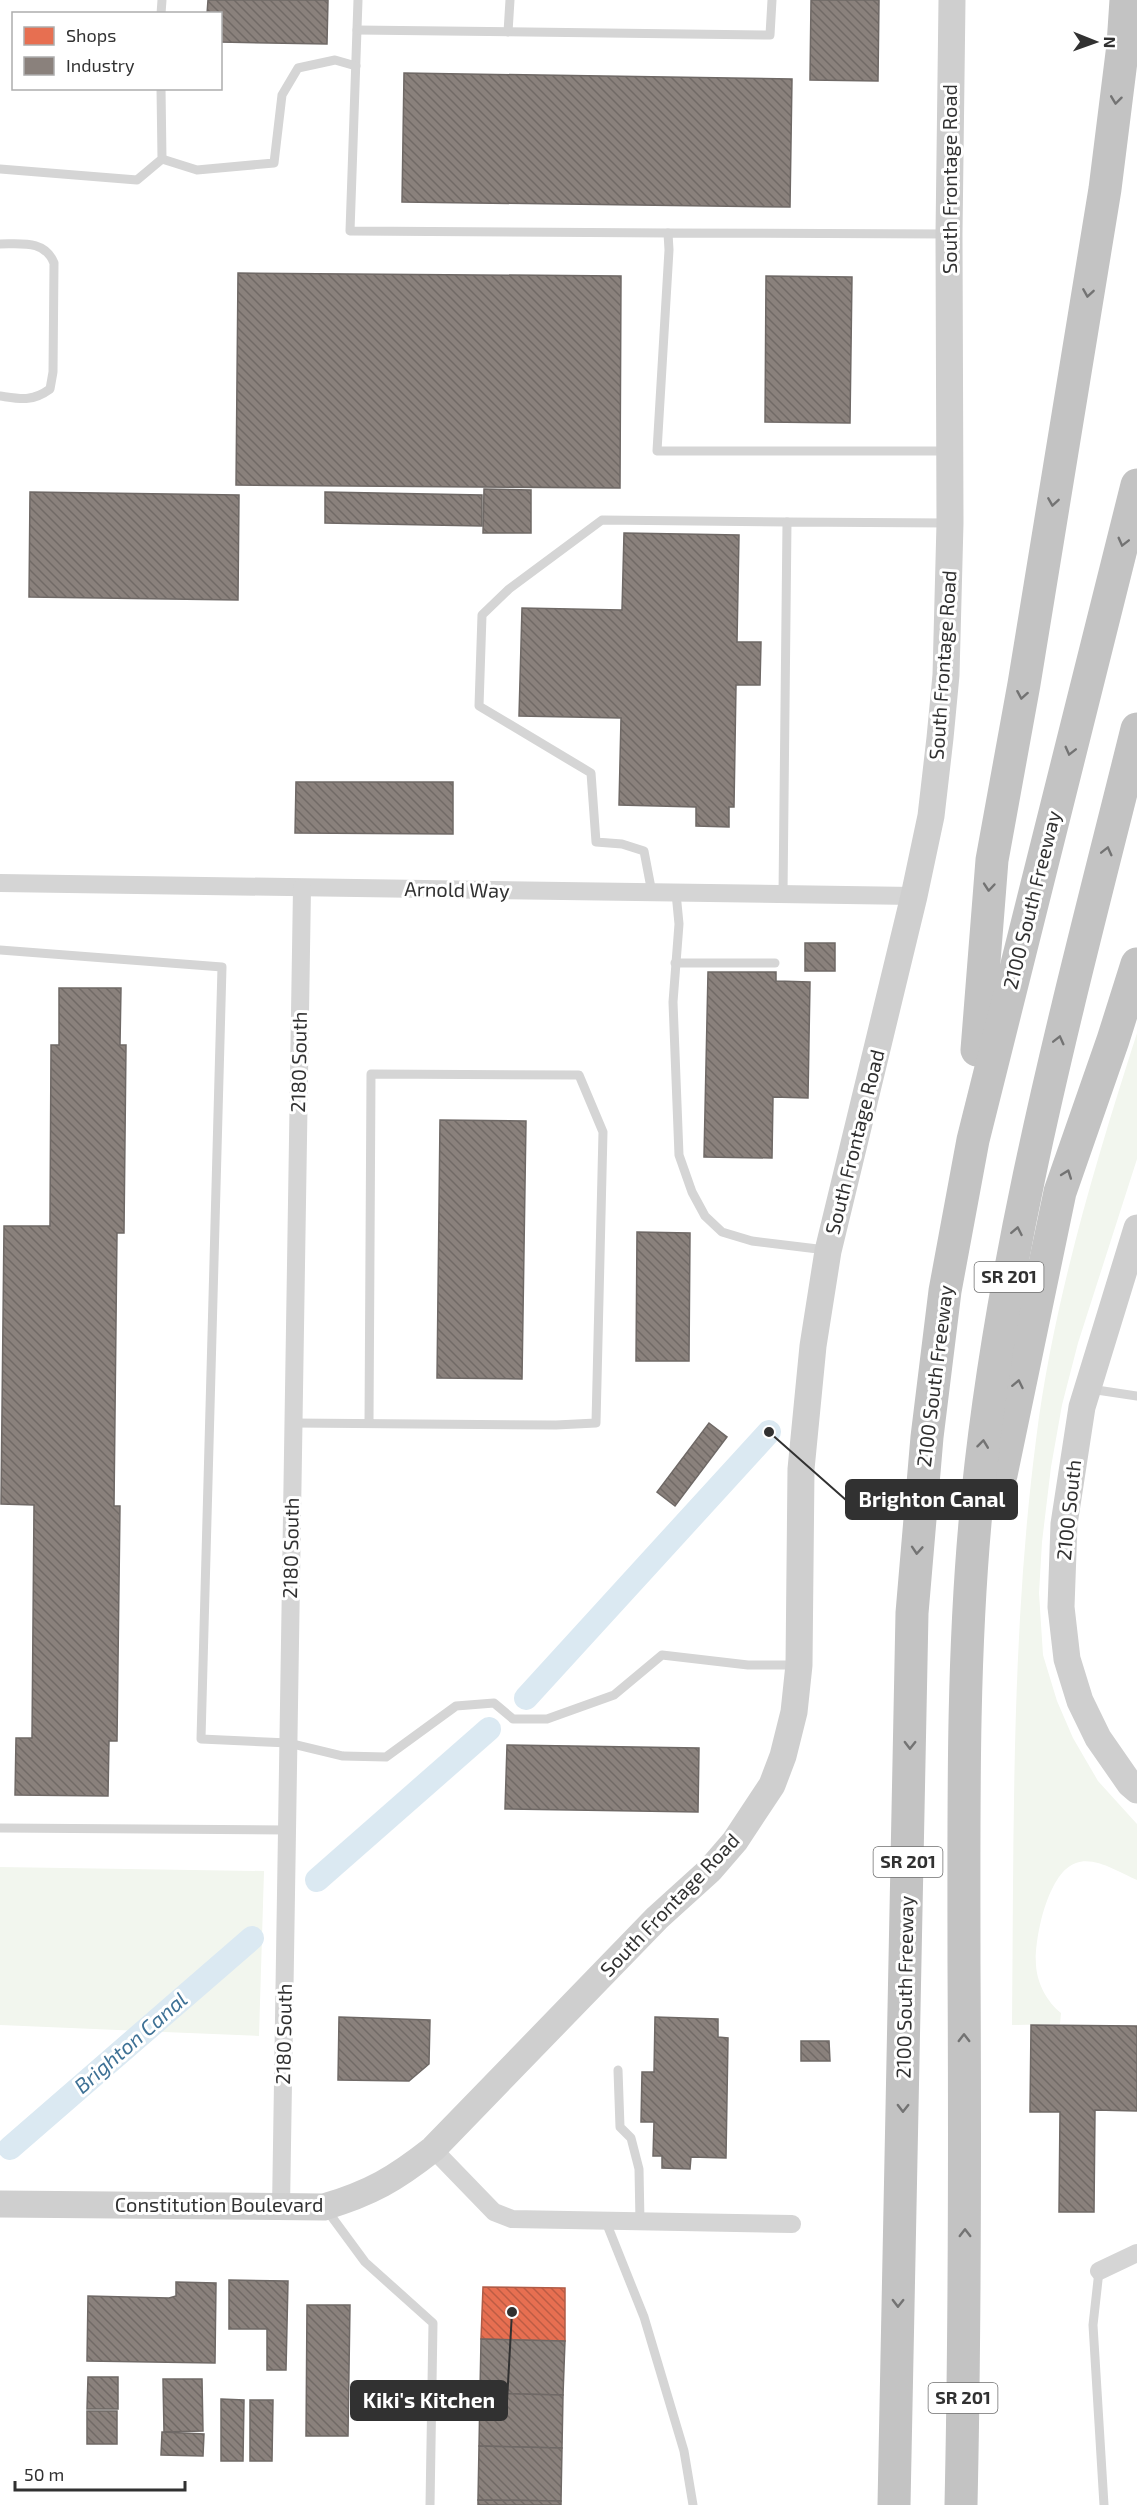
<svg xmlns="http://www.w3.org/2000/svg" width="1137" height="2505" font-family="'Exo 2',sans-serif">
  <defs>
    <pattern id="shops-back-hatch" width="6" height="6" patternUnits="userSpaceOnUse" patternTransform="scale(1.5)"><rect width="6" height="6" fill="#e76f51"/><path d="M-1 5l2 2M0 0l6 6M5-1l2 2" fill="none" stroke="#bc5c44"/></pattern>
    <pattern id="industry-back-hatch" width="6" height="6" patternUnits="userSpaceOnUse" patternTransform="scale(1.5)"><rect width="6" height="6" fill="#8a817c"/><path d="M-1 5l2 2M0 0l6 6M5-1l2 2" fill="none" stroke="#716a66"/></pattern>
  </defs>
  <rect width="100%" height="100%" fill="#fff"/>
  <g fill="#f2f6ee">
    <path d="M 1137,1033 L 1137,1159 L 1078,1343 L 1062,1405 L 1051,1467 L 1042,1542 L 1039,1593 L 1043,1655 L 1057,1701 L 1073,1738 L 1098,1781 L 1137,1824 L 1137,1880 C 1120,1873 1095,1856 1076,1863 C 1048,1872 1034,1939 1036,1965 C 1037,1983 1047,2002 1061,2013 L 1060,2024 L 1012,2025 C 1014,1830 1011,1633 1036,1440 C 1053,1303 1095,1164 1137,1033 Z"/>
    <path d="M 0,1867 L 264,1871 L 259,2036 L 0,2025 Z"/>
  </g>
  <path fill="url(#shops-back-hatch)" stroke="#b05c47" stroke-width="1.5" d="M 483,2287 L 565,2288 L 565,2341 L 481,2339 Z"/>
  <g fill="url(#industry-back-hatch)" stroke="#6f6966" stroke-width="1.5">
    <path d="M 208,0 L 328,0 L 327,44 L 220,42 L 220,14 L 207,14 Z"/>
    <path d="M 811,0 L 879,0 L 878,81 L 810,80 Z"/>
    <path d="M 404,73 L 792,79 L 790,207 L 402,202 Z"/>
    <path d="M 238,273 L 621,276 L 620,488 L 236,485 Z"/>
    <path d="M 766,276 L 852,277 L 850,423 L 765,422 Z"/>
    <path d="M 484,489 L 531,490 L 531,533 L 483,533 Z"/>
    <path d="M 30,492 L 239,495 L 238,600 L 29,597 Z"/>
    <path d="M 325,492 L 482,495 L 482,526 L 325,523 Z"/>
    <path d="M 624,533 L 739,535 L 737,642 L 761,642 L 760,685 L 736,685 L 734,807 L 729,807 L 729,827 L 696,826 L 696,807 L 619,805 L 621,718 L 519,716 L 522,608 L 622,610 Z"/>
    <path d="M 296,782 L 453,782 L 453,834 L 295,833 Z"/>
    <rect x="805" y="943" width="30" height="28"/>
    <path d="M 708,972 L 776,972 L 776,981 L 810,982 L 808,1098 L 773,1097 L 772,1158 L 704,1157 Z"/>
    <path d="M 59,988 L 121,988 L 120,1045 L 126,1045 L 124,1233 L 117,1233 L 114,1506 L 120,1506 L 117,1741 L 109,1741 L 108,1796 L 15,1795 L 16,1738 L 32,1738 L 34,1505 L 1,1504 L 4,1226 L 50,1226 L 51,1045 L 59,1045 Z"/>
    <path d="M 440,1120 L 526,1121 L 522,1379 L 437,1378 Z"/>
    <path d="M 637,1232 L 690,1233 L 689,1361 L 636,1361 Z"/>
    <path d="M 709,1423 L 727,1437 L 675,1506 L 657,1492 Z"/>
    <path d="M 507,1745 L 699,1748 L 698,1812 L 505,1809 Z"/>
    <path d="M 339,2017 L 430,2020 L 429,2064 L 409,2081 L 338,2080 Z"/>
    <path d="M 655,2017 L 718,2019 L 718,2037 L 728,2038 L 726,2158 L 691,2157 L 690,2169 L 662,2168 L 662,2156 L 653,2156 L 654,2122 L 641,2122 L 642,2072 L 654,2072 Z"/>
    <path d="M 1031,2025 L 1137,2026 L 1137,2111 L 1095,2110 L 1094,2212 L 1059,2212 L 1060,2112 L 1030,2112 Z"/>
    <path d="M 801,2041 L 829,2041 L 830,2061 L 801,2061 Z"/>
    <path d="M 229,2280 L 288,2281 L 286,2370 L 267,2370 L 267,2329 L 229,2329 Z"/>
    <path d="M 176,2282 L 216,2283 L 215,2363 L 87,2361 L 88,2296 L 169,2298 L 176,2296 Z"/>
    <path d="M 307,2305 L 350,2305 L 348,2436 L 306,2436 Z"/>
    <path d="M 481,2339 L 565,2341 L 563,2395 L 480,2393 Z"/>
    <path d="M 88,2377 L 118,2377 L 118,2409 L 87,2409 Z"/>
    <path d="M 163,2379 L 202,2379 L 203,2431 L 164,2432 Z"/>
    <path d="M 480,2393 L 563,2395 L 562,2448 L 479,2446 Z"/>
    <path d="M 221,2399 L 244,2400 L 243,2461 L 221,2461 Z"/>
    <path d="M 250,2400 L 273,2400 L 272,2461 L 250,2461 Z"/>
    <rect x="87" y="2411" width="30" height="33"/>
    <path d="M 162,2432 L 204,2434 L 203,2456 L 161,2455 Z"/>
    <path d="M 479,2446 L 562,2448 L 561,2501 L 478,2500 Z"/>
    <path d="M 478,2500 L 561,2501 L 561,2505 L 478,2505 Z"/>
  </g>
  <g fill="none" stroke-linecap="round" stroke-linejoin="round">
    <g stroke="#dbe9f2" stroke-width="24">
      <path d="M 526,1698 L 769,1432"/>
      <path d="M 317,1880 L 489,1729"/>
      <path d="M 10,2148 L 252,1938"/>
    </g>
    <g stroke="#d5d5d5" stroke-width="9">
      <path d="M 358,0 L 350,231 L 668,233"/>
      <path d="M 161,14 L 162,0"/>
      <path d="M 357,30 L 770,35 L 772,0"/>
      <path d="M 508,32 L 510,0"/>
      <path d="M 162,159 L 197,170 L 274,163 L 282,95 L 298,68 L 335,60 L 356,66"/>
      <path d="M 0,169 L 137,180 L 162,159 L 161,88"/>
      <path d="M 947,234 L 668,233 L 669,250 L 657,451 L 949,451"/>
      <path d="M 0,244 C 22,244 45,240 54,263 L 53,372 L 50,389 C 32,402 21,399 0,396"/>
      <path d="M 652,893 L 644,851 L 622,844 L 596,842 L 591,773 L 479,706 L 482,615 L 509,589 L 602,520 L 787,522"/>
      <path d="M 676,893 L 679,924 L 673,1002 L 679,1155 L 692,1192 L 705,1216 L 722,1232 L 752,1241 L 826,1250"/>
      <path d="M 783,894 L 787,522 L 948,523"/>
      <path d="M 0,950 L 222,967 L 201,1739 L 289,1743 L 343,1756 L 386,1757 L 456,1706 L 494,1703 L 513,1719 L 547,1719 L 614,1695 L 662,1655 L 748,1665 L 796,1665"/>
      <path d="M 675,963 L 775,963"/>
      <path d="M 1090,1389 L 1137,1396"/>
      <path d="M 293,1423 L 556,1425 L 596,1423 L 603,1132 L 579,1075 L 371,1074 L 369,1423"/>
      <path d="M 0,1828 L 287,1830"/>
      <path d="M 618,2070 L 620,2127 L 631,2138 L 639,2169 L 640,2222"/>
      <path d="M 326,2209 L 365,2262 L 433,2323 L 430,2505"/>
      <path d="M 606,2222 L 644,2317 L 684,2451 L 693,2505"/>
      <path d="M 1099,2271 L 1093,2325 L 1104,2505"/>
    </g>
    <g stroke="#d5d5d5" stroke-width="18">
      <path d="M 0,883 L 914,896"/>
      <path d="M 433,2149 L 494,2212 L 512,2219 L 792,2224"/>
      <path d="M 281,2208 L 302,888"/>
      <path d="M 1099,2271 L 1137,2253"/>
    </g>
    <g stroke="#cfcfcf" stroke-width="27">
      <path d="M 1137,1228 L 1082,1407 L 1064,1524 L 1061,1607 L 1067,1659 L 1080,1701 L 1098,1738 L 1130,1784 L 1137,1790"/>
      <path d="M 0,2204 L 324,2207 C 371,2193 395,2179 433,2149 L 657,1918 L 710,1870 L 735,1841 L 772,1785 L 783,1756 L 794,1712 L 799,1665 L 801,1469 L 813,1346 L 828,1251 L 914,896 L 931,816 L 940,738 L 946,675 L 950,523 L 949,234 L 952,0"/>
    </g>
    <g stroke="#c3c3c3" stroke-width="33">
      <path d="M 977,1050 L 992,860 L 1024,684 L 1105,189 L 1123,45 L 1126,0"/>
      <path d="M 1001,1475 L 1060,1192 L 1113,1040 L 1137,964"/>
      <path d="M 894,2505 L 912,1613 L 927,1437 L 945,1291 L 973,1140 L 1137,485"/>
      <path d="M 961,2505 C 965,2325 965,2145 964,1964 C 964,1817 962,1669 975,1523 C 999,1253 1072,991 1137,729"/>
    </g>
  </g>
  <defs><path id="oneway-chevron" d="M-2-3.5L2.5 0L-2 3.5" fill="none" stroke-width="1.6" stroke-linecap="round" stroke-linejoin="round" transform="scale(1.5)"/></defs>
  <g stroke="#737373">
    <use href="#oneway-chevron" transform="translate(1116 100) rotate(97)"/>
    <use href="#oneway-chevron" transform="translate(1088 293) rotate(99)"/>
    <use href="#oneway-chevron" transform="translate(1053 502) rotate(99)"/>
    <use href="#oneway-chevron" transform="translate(1123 542) rotate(104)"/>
    <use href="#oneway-chevron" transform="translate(1022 695) rotate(100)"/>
    <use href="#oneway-chevron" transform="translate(1070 751) rotate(104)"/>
    <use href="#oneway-chevron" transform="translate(1107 851) rotate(-76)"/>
    <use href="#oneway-chevron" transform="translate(989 887) rotate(95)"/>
    <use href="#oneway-chevron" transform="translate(1059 1040) rotate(-76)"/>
    <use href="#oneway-chevron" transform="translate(1067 1174) rotate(-70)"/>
    <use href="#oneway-chevron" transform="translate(1017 1231) rotate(-79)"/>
    <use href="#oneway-chevron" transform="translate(1018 1384) rotate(-78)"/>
    <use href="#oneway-chevron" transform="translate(983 1444) rotate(-83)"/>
    <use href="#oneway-chevron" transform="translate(917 1550) rotate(94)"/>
    <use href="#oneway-chevron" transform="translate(910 1745) rotate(91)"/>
    <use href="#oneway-chevron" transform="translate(964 2038) rotate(-90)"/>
    <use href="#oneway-chevron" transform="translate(903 2108) rotate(91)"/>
    <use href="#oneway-chevron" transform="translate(965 2233) rotate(-90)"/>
    <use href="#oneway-chevron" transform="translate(898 2303) rotate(91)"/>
  </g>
  <g text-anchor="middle" stroke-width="6" stroke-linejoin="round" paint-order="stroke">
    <g fill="#fff" stroke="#6f6f6f" stroke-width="1.5">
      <rect x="974.5" y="1262" width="69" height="30" rx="4.5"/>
      <rect x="873.5" y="1847" width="69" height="30" rx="4.5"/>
      <rect x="928.5" y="2383" width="69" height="30" rx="4.5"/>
    </g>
    <g font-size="18" font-weight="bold" fill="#313131">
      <text x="1009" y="1283">SR 201</text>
      <text x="908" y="1868">SR 201</text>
      <text x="963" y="2404">SR 201</text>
    </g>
    <g font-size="20" fill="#313131" stroke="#fff">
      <text transform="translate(950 179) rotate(-90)" y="7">South Frontage Road</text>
      <text transform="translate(943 665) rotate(-86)" y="7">South Frontage Road</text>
      <text transform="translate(457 890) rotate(1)" y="7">Arnold Way</text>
      <text transform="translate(1032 900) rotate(-76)" y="7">2100 South Freeway</text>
      <text transform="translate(299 1062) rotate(-89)" y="7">2180 South</text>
      <text transform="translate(855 1142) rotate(-76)" y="7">South Frontage Road</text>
      <text transform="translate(935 1376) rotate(-83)" y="7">2100 South Freeway</text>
      <text transform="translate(1069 1510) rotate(-84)" y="7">2100 South</text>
      <text transform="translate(291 1548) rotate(-89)" y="7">2180 South</text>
      <text transform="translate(670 1905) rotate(-46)" y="7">South Frontage Road</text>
      <text transform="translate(905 1987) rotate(-89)" y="7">2100 South Freeway</text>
      <text transform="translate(284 2034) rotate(-89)" y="7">2180 South</text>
      <text x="219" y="2212">Constitution Boulevard</text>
    </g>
    <g font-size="21" font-style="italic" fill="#3e7195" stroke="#fff">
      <text transform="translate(131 2043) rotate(-41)" y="7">Brighton Canal</text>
    </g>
  </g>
  <path fill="none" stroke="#313131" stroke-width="2" d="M769 1432L846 1500M512 2312L507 2401"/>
  <g fill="#313131" stroke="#fff" stroke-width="2">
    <circle cx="769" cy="1432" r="6"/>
    <circle cx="512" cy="2312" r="6"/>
  </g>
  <g fill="#313131" stroke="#313131" stroke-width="2">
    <rect x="846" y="1480" width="171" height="39" rx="6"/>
    <rect x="351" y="2381" width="156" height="39" rx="6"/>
  </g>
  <g font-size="21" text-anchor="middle" font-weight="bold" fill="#fff">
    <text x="932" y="1507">Brighton Canal</text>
    <text x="429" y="2408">Kiki's Kitchen</text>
  </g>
  <rect x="12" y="12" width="210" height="78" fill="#ffffff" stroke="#adadad" stroke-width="1.5"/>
  <rect x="24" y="27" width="30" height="18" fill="#e76f51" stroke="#adadad" stroke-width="1.5"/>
  <text x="66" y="42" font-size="18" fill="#313131">Shops</text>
  <rect x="24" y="57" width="30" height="18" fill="#8a817c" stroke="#adadad" stroke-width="1.5"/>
  <text x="66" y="72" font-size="18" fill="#313131">Industry</text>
  <g transform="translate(1095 42) rotate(91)" stroke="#ffffff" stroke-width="4.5" paint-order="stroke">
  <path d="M0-4.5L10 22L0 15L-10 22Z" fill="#313131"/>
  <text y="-9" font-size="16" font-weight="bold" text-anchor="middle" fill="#313131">N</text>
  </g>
  <path d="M15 2481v9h170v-9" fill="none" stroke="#313131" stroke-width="3"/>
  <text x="24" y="2481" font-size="18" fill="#313131" stroke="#ffffff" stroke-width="4.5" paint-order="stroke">50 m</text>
</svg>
